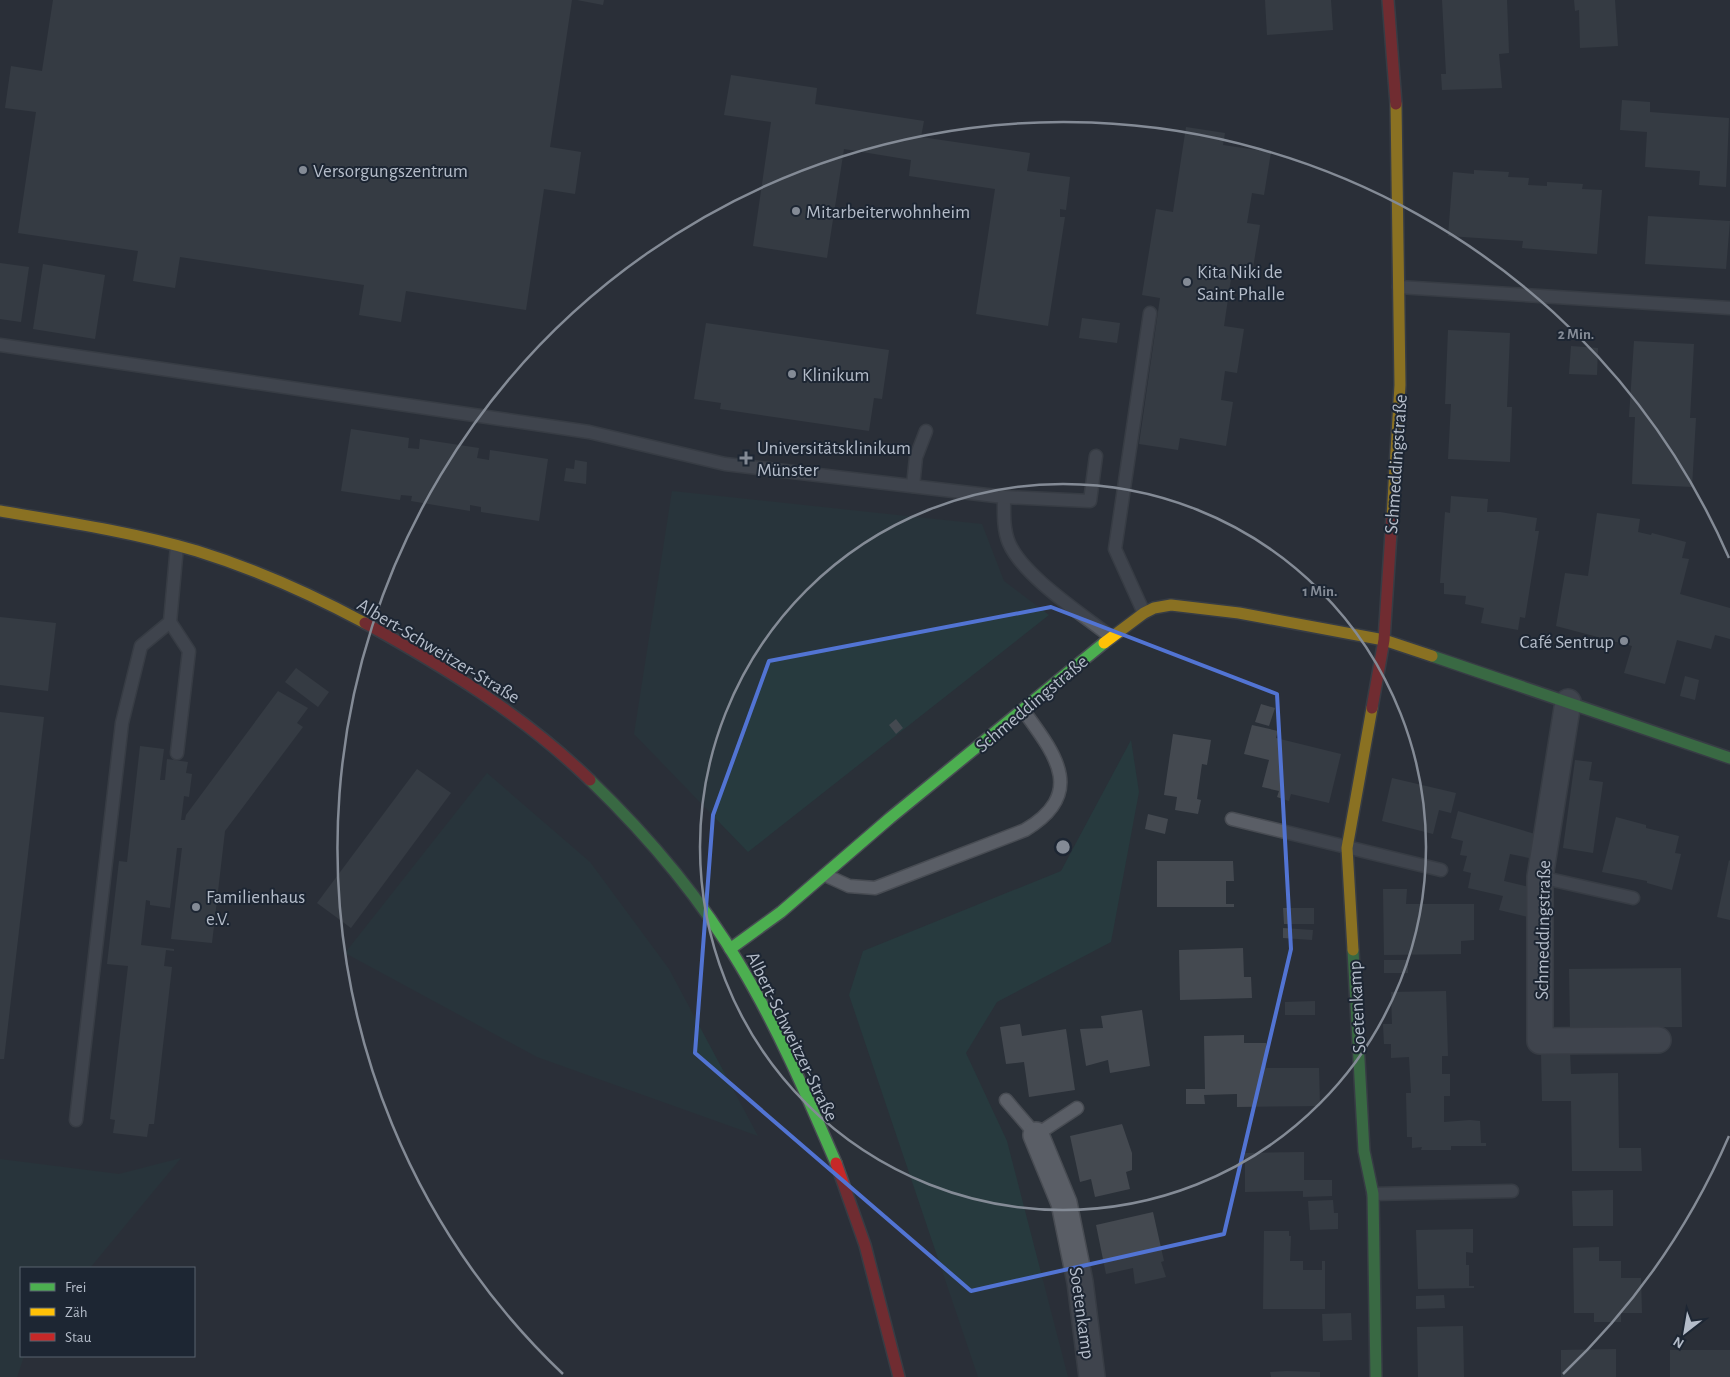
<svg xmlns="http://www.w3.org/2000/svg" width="1730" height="1377" font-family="'Alegreya Sans',sans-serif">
  <rect width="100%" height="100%" fill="#2a3038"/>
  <g fill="#273a3e">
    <path d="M 672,491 L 982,524 L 1004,581 L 1049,615 L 748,852 L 634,734 Z"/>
    <path d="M 1131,740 L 1139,792 L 1111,942 L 997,1002 L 966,1053 L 1007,1141 L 1068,1377 L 978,1377 L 849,995 L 863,951 L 1061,871 Z"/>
    <path d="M 487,773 L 590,862 L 669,969 L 758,1136 L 537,1057 L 345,953 Z"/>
    <path d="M 181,1158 L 90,1268 L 21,1268 L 21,1356 L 24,1356 L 17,1377 L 0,1377 L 0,1159 L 119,1174 Z"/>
  </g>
  <g fill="#444950">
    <path d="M 53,0 L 572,0 L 550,147 L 581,152 L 575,194 L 544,189 L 526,310 L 406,291 L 401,322 L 359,315 L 364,285 L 180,257 L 175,288 L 133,281 L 138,251 L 18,233 L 36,112 L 5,108 L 11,66 L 42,71 Z"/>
    <path d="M 577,0 L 604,0 L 603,5 Z"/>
    <path d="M 1265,0 L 1331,0 L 1333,30 L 1267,35 Z"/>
    <path d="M 1442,0 L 1507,0 L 1509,53 L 1499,54 L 1502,88 L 1442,90 L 1441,74 L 1446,74 Z"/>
    <path d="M 1574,0 L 1615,0 L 1618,46 L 1580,48 L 1579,10 L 1575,11 Z"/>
    <path d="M 731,75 L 817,88 L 815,104 L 924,121 L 921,137 L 1030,153 L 1027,171 L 1070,177 L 1066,210 L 1060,209 L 1060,217 L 1065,217 L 1048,326 L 976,314 L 995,189 L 909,176 L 911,160 L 844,149 L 827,258 L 753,246 L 771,122 L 724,115 Z"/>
    <path d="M 1622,100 L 1650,102 L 1650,112 L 1729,118 L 1726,187 L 1699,185 L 1700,171 L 1645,167 L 1647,132 L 1620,130 Z"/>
    <path d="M 1186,127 L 1225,133 L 1223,145 L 1271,152 L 1264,195 L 1252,193 L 1247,223 L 1260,225 L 1253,268 L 1233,265 L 1224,326 L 1244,329 L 1237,373 L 1225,371 L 1221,400 L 1233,402 L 1226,446 L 1180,438 L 1178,450 L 1139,444 L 1160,298 L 1142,295 L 1156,209 L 1173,212 Z"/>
    <path d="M 1474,170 L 1509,172 L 1508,177 L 1529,178 L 1528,185 L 1547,186 L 1547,182 L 1583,184 L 1582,189 L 1602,190 L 1597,254 L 1522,248 L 1523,241 L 1448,236 L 1453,172 L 1474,174 Z"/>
    <path d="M 1648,216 L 1730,221 L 1726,269 L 1645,264 Z"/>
    <path d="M 0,263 L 29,267 L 21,322 L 0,319 Z"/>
    <path d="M 43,264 L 105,275 L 95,339 L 33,329 Z"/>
    <path d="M 1082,318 L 1120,323 L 1117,343 L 1079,338 Z"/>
    <path d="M 706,323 L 889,350 L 882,399 L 874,398 L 869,431 L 720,409 L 721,403 L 694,399 Z"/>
    <path d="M 1448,330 L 1510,333 L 1507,407 L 1512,407 L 1510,462 L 1448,459 L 1451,404 L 1445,404 Z"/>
    <path d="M 1634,341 L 1694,344 L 1690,418 L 1696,418 L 1692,487 L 1632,484 L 1635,417 L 1629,417 Z"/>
    <path d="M 1571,346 L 1598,348 L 1597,375 L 1569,374 Z"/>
    <path d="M 351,429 L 409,438 L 408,448 L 419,449 L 420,439 L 479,448 L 477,458 L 489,460 L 490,450 L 548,459 L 539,521 L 481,512 L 481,507 L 470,505 L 470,511 L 411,501 L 412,496 L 401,495 L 400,500 L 341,491 Z"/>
    <path d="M 575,460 L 587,462 L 586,484 L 564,481 L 566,468 L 574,469 Z"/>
    <path d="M 1451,496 L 1488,499 L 1487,512 L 1500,512 L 1537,518 L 1535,531 L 1539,531 L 1525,618 L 1520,617 L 1518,630 L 1481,623 L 1484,608 L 1465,604 L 1466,596 L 1444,594 L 1444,583 L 1440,583 L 1445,512 L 1450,513 Z"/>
    <path d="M 1597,513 L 1640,519 L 1638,532 L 1651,535 L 1652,533 L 1686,542 L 1682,558 L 1689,559 L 1680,594 L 1730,608 L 1730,639 L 1715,635 L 1711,649 L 1677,640 L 1665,684 L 1624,673 L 1632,646 L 1556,626 L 1565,573 L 1588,576 Z"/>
    <path d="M 0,617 L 56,623 L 48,691 L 0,685 Z"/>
    <path d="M 296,668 L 329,692 L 318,707 L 285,682 Z"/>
    <path d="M 1685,676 L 1699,680 L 1695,700 L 1680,696 Z"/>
    <path d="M 278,691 L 308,708 L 297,723 L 303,727 L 225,831 L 212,943 L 171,939 L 182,848 L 177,848 L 170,908 L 150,905 L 150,901 L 146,900 L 141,945 L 174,949 L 174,951 L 166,950 L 164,966 L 172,967 L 154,1124 L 149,1124 L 147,1137 L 113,1133 L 115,1120 L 110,1119 L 128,966 L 107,964 L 119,861 L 127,862 L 140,746 L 164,749 L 160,780 L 165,780 L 167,759 L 188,762 L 186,773 L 192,774 L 189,797 L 184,796 L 181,820 L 185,820 L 186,815 Z"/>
    <path d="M 1261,704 L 1275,708 L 1269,726 L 1255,722 Z"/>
    <path d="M 0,712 L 44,717 L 4,1059 L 0,1059 Z"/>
    <path d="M 896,719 L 903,728 L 896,734 L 889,725 Z"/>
    <path d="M 1252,725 L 1278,731 L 1276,738 L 1341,754 L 1329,803 L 1291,794 L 1289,801 L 1277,797 L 1279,791 L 1262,787 L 1269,760 L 1244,754 Z"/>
    <path d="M 1173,734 L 1211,740 L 1207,765 L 1202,764 L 1197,799 L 1201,800 L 1198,814 L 1175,810 L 1177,797 L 1164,795 Z"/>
    <path d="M 1575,760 L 1592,762 L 1589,780 L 1603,782 L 1593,853 L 1563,848 Z"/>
    <path d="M 417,769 L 451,793 L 351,928 L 317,903 Z"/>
    <path d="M 1392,778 L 1456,793 L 1451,813 L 1439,810 L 1433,834 L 1382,821 Z"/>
    <path d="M 1458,811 L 1535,834 L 1529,858 L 1510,854 L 1504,881 L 1533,888 L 1532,918 L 1499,910 L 1503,896 L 1468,888 L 1471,873 L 1463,871 L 1467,856 L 1460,855 L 1463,841 L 1451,838 Z"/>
    <path d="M 1148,814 L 1168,819 L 1165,834 L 1145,829 Z"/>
    <path d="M 1616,817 L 1646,825 L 1646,828 L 1679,836 L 1675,853 L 1681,854 L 1672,890 L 1647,883 L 1647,881 L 1602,872 Z"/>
    <path d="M 1729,860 L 1730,861 L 1730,920 L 1717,917 Z"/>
    <path d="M 1157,861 L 1233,861 L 1234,881 L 1226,881 L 1226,904 L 1234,904 L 1234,907 L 1157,907 Z"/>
    <path d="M 1383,889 L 1407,889 L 1406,904 L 1474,904 L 1474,940 L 1461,941 L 1461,954 L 1384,955 Z"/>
    <path d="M 1283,908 L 1314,908 L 1314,924 L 1284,924 Z"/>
    <path d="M 1283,928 L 1313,930 L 1312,940 L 1283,938 Z"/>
    <path d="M 1243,948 L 1244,977 L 1251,977 L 1252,998 L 1180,1000 L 1179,950 Z"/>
    <rect x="1384" y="960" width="24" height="13"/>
    <path d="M 1681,968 L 1682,1027 L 1570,1028 L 1569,969 Z"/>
    <path d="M 1446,991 L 1448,1056 L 1442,1056 L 1442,1074 L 1450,1074 L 1450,1096 L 1444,1096 L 1444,1122 L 1470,1120 L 1480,1121 L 1481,1143 L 1486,1143 L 1486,1146 L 1451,1146 L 1451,1150 L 1421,1150 L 1422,1147 L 1412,1148 L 1412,1137 L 1407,1137 L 1406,1093 L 1411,1093 L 1409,1057 L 1391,1058 L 1391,1044 L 1384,1044 L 1383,1024 L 1392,1024 L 1391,992 Z"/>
    <path d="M 1315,1001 L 1315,1015 L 1285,1015 L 1285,1002 Z"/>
    <path d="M 1142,1010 L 1150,1066 L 1110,1073 L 1108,1060 L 1086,1066 L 1080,1029 L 1103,1028 L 1101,1016 Z"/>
    <path d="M 1020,1024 L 1022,1036 L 1066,1029 L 1075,1090 L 1029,1097 L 1024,1062 L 1006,1064 L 1000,1027 Z"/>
    <path d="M 1244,1035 L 1244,1043 L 1266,1043 L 1266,1068 L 1319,1068 L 1320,1106 L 1237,1107 L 1237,1094 L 1204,1095 L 1205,1104 L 1186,1104 L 1186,1089 L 1205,1089 L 1204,1036 Z"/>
    <path d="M 1541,1052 L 1570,1052 L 1571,1074 L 1618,1073 L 1619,1148 L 1641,1148 L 1642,1171 L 1572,1171 L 1571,1101 L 1542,1101 Z"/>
    <path d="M 1122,1124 L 1132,1153 L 1132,1170 L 1126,1172 L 1130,1189 L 1095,1197 L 1091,1179 L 1080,1182 L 1070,1136 Z"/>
    <path d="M 1304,1152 L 1304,1180 L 1332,1180 L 1332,1196 L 1303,1197 L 1303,1191 L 1245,1192 L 1245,1153 Z"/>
    <path d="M 1613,1190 L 1613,1226 L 1573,1226 L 1572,1191 Z"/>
    <path d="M 1333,1200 L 1334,1213 L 1338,1213 L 1338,1229 L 1310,1230 L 1308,1201 Z"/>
    <path d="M 1153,1212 L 1164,1261 L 1161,1262 L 1166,1277 L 1135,1284 L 1133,1268 L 1106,1274 L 1096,1225 Z"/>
    <path d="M 1473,1229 L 1473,1253 L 1466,1252 L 1466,1265 L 1469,1265 L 1469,1286 L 1474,1286 L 1474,1288 L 1418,1289 L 1416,1230 Z"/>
    <path d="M 1264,1231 L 1289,1231 L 1289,1236 L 1291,1236 L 1290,1261 L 1303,1261 L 1303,1270 L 1322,1270 L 1322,1261 L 1325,1261 L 1325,1309 L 1263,1309 Z"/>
    <path d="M 1599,1247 L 1599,1261 L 1621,1261 L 1621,1278 L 1641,1278 L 1642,1313 L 1621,1313 L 1621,1322 L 1594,1322 L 1594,1313 L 1574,1313 L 1573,1248 Z"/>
    <path d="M 1444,1295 L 1445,1308 L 1416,1309 L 1416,1296 Z"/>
    <path d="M 1351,1313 L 1352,1340 L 1323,1341 L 1322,1314 Z"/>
    <path d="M 1463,1326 L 1464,1377 L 1418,1377 L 1417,1327 Z"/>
    <path d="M 1616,1349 L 1616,1377 L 1561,1377 L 1561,1350 Z"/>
    <rect x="1670" y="1350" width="60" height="27"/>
    <path d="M 1287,1371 L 1320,1372 L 1320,1377 L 1271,1377 L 1270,1372 Z"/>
  </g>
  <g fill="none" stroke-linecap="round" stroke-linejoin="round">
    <g stroke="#484c53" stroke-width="15">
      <g id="lane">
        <path d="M 1399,287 L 1730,308"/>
        <path d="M 0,345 L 589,432 L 725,464 L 1004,497 C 1004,512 1003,529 1009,543 C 1023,576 1082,614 1111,637"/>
        <path d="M 913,486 L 916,457 L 926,431"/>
        <path d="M 1004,497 L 1090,501 L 1096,456"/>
        <path d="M 1144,613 L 1115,549 L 1150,313"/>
        <path d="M 170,622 L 189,651 L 177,753"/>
        <path d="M 1232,819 L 1441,870"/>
        <path d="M 825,875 L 849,886 L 875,888 L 1025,830 C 1087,793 1055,754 1023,710"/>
        <path d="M 1540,877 L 1633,898"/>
        <path d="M 1006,1100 L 1036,1135 L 1077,1108"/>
        <path d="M 76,1120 L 122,723 L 141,646 L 170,622 L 177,546"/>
        <path d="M 1373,1194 L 1512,1191"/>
      </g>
    </g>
    <g stroke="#484c53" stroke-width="28">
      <g id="street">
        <path d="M 1568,702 L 1540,877 L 1540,1041 L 1658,1040"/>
        <path d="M 1036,1135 L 1064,1203 L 1080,1282 L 1092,1377"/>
      </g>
    </g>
    <g stroke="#484c53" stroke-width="14">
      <g id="fast">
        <path d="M 1432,656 L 1730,758"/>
        <path d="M 590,780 C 647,835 700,897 740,965 C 778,1028 807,1096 836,1163"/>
        <path d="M 730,949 L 781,912 L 890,818 L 1104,643"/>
        <path d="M 1353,950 L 1364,1151 L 1373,1194 L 1376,1377"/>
      </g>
    </g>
    <g stroke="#484c53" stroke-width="14">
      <g id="slow">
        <path d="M 0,511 C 66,522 133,532 197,551 C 255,569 311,594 365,623"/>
        <path d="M 1392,517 L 1400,385 L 1396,104"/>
        <path d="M 1104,643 L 1144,613 L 1154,608 L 1171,605 L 1239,613 L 1384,640 L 1432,656"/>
        <path d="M 1353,950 L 1347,848 L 1372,708"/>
      </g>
    </g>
    <g stroke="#484c53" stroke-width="14">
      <g id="jam">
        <path d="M 1388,0 L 1396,104"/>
        <path d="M 365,623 C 445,667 524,716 590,780"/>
        <path d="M 1372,708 L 1384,640 L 1392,517"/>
        <path d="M 836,1163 L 865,1245 L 899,1377"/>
      </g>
    </g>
    <use href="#lane" stroke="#5a5e66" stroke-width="12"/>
    <use href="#street" stroke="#5a5e66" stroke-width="25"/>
    <use href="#fast" stroke="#4caf50" stroke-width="11"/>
    <use href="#slow" stroke="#ffc107" stroke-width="11"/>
    <use href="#jam" stroke="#c62828" stroke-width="11"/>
  </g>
  <path d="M0 0H1730V1377H0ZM 1051,607 L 1277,694 L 1291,949 L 1224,1234 L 971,1291 L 695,1053 L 713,815 L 769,661 Z" fill="#2a3038" fill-opacity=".55" fill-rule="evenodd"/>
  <path fill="none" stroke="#5274d3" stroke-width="4" stroke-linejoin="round" d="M 1051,607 L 1277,694 L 1291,949 L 1224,1234 L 971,1291 L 695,1053 L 713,815 L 769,661 Z"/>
  <g fill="none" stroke="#848b96" stroke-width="2.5">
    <circle cx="1063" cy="847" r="363"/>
    <path d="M1729 1136A726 726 0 0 1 1563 1374M563 1374A726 726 0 1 1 1729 558"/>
  </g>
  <g fill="#848b96" stroke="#1d2633" stroke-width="2">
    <circle cx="303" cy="170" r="5"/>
    <circle cx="796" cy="211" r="5"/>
    <circle cx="1187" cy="282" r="5"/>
    <circle cx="792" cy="374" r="5"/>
    <path d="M743.5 450.5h5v5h5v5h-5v5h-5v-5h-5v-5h5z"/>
    <circle cx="1624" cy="641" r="5"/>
    <circle cx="196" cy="907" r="5"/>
  </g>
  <g text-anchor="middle" stroke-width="4" stroke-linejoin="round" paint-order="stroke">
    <g font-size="19" fill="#b4bcc9" stroke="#1d2633" text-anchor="start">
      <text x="313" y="177">Versorgungszentrum</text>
      <text x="806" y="218">Mitarbeiterwohnheim</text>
      <text x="1197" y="278">Kita Niki de<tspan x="1197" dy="22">Saint Phalle</tspan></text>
      <text x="802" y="381">Klinikum</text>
      <text x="757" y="454">Universitätsklinikum<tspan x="757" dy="22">Münster</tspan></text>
      <text x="1614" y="648" text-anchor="end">Café Sentrup</text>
      <text x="206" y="903">Familienhaus<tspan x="206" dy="22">e.V.</tspan></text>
    </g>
    <g font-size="19" fill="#b4bcc9" stroke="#1d2633">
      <text transform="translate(1395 464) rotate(-86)" y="7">Schmeddingstraße</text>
      <text transform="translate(439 650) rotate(31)" y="7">Albert-Schweitzer-Straße</text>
      <text transform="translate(1031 703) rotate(-40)" y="7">Schmeddingstraße</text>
      <text transform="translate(1542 930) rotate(-89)" y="7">Schmeddingstraße</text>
      <text transform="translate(1356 1007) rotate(-93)" y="7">Soetenkamp</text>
      <text transform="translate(793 1036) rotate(64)" y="7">Albert-Schweitzer-Straße</text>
      <text transform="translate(1083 1313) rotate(82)" y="7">Soetenkamp</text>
    </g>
  </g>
  <circle cx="1063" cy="847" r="8" fill="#848b96" stroke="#1d2633" stroke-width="2.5"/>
  <g font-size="15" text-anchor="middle" font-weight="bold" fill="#848b96" stroke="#1d2633" stroke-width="4" stroke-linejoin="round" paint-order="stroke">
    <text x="1576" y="339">2 Min.</text>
    <text x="1320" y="596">1 Min.</text>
  </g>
  <rect x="20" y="1267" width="175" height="90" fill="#1d2633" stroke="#59626f"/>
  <rect x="30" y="1283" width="25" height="8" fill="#4caf50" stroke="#59626f"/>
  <text x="65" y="1292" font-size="15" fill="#b4bcc9">Frei</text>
  <rect x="30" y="1308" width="25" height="8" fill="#ffc107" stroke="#59626f"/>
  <text x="65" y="1317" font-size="15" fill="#b4bcc9">Zäh</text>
  <rect x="30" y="1333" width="25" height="8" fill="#c62828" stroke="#59626f"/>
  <text x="65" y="1342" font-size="15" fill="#b4bcc9">Stau</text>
  <g transform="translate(1685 1332) rotate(211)" stroke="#1d2633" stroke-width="4" paint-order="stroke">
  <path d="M0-4L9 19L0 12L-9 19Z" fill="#b4bcc9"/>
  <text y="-8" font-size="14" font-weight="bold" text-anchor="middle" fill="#b4bcc9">N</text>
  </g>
</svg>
